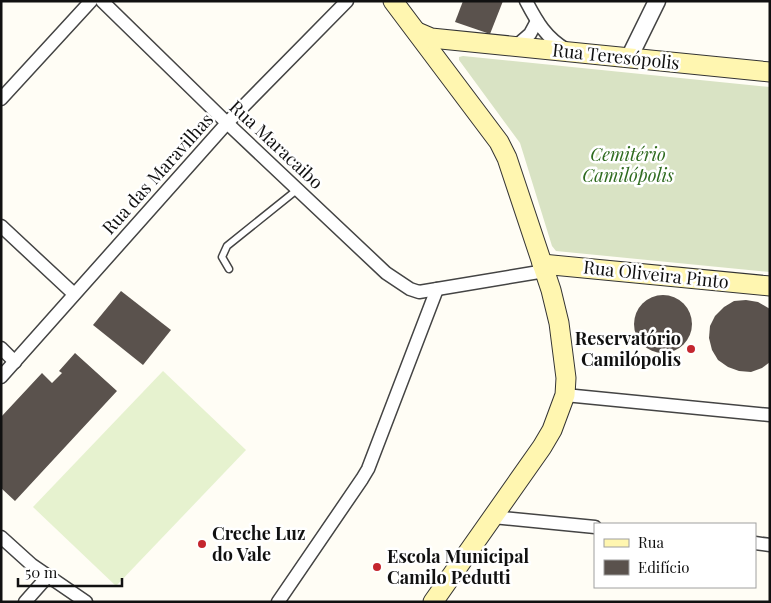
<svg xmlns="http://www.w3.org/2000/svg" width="771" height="603" font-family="'Playfair Display',serif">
  <rect width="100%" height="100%" fill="#fffdf5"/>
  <path fill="#d9e3c4" d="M 463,56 L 770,87 L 770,272 L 556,251 L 552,246 L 520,143 L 459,60 L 459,57 Z"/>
  <path fill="#e6f2cf" d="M 163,371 L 246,450 L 116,586 L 33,507 Z"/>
  <g fill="#5a524d">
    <path d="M 463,1 L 503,1 L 490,34 L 455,22 Z"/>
    <path d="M 121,291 L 171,330 L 143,365 L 93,325 Z"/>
    <circle cx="663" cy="324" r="29"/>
    <path d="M 746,300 L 758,302 L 770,309 L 770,362 L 762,368 L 751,372 L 739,371 L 728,367 L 718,360 L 712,350 L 709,338 L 710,326 L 715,316 L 724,307 L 734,301 Z"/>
    <path d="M 75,353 L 117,391 L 15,501 L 1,488 L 1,417 L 42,373 L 52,383 L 62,373 L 59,371 Z"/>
  </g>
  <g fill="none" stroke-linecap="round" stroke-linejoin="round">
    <g stroke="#444" stroke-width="9">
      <path id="service" d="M 229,269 L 222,257 L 227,246 L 298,189"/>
    </g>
    <g stroke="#444" stroke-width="15">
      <g id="minor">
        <path d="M 102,1 L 227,123 L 386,273 L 410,289 L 419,292 L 545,271"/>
        <path d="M 526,1 C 537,22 546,38 567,50"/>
        <path d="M 515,47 L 530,34 L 537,21"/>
        <path d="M 1,99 L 91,1"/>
        <path d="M 1,226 L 74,294"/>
        <path d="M 1,348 L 15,362"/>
        <path d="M 1,377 L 227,123 L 347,1"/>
        <path d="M 565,395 L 770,415"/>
        <path d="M 493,517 L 595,527"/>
        <path d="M 1,537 L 32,565 L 86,602"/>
        <path d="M 755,543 L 770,545"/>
        <path d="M 25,602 L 48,576"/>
        <path d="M 278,602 L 362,479 L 368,469 L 437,289"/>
      </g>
    </g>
    <g stroke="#444" stroke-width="19">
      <path id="tertiary" d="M 629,58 L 657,1"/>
    </g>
    <g stroke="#333" stroke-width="21">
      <g id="secondary">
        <path d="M 393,1 L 499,142 L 507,158 L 551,290 L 559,323 L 566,378 L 565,395 L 552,430 L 542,447 L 433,602"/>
        <path d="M 417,32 L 431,38 L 770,72"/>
        <path d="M 542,264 L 770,286"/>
      </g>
    </g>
    <use href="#service" stroke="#fff" stroke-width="6"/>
    <use href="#minor" stroke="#fff" stroke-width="12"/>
    <use href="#tertiary" stroke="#fff" stroke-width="16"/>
    <use href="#secondary" stroke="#fff6b0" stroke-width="19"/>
  </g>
  <g fill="#c4262e" stroke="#fff" stroke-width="2">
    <circle cx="691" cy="349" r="5"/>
    <circle cx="202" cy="544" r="5"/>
    <circle cx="377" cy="567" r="5"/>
  </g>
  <g text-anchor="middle" stroke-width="5" stroke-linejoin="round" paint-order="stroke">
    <g font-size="18" fill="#111" stroke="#fff">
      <text transform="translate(616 57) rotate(6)" y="6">Rua Teresópolis</text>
      <text transform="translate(276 145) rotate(43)" y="6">Rua Maracaibo</text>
      <text transform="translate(158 174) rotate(-48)" y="6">Rua das Maravilhas</text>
      <text transform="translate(656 275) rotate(6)" y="6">Rua Oliveira Pinto</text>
    </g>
    <g font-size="18" font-style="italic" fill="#2f6b1f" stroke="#fff">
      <text x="628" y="161">Cemitério<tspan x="628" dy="21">Camilópolis</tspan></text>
    </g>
    <g font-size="18" font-weight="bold" fill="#111" stroke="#fff" text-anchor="start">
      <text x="681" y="345" text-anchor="end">Reservatório<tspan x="681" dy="21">Camilópolis</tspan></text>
      <text x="212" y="540">Creche Luz<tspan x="212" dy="21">do Vale</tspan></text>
      <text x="387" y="563">Escola Municipal<tspan x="387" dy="21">Camilo Pedutti</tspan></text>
    </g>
  </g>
  <rect width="771" height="603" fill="none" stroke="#111111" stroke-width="5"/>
  <rect x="594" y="523" width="162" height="65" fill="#ffffff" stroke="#a0a0a0"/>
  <rect x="604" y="539" width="25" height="8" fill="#fff6b0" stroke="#a0a0a0"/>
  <text x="638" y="548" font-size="15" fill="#111111">Rua</text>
  <rect x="604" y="560" width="25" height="15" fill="#5a524d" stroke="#a0a0a0"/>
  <text x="638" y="573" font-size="15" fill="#111111">Edifício</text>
  <path d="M18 578v8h104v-8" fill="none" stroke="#111111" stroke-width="2.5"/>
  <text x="25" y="578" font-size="15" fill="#111111" stroke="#ffffff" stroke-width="4" paint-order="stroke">50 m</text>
</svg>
